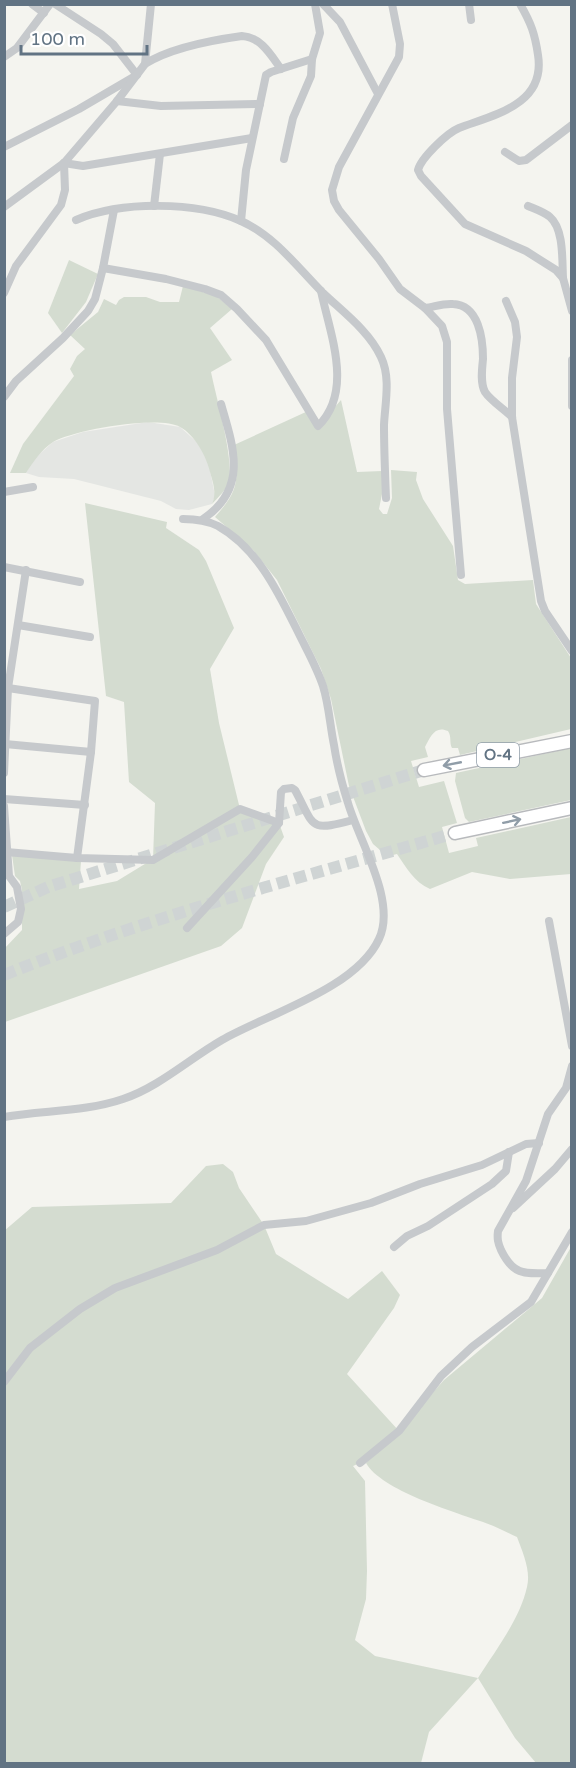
<svg xmlns="http://www.w3.org/2000/svg" width="576" height="1768" font-family="'Varela Round',sans-serif">
  <rect width="100%" height="100%" fill="#f4f4ef"/>
  <path fill="#e4e6e3" d="M 148,422 L 180,427 L 199,444 L 209,465 L 215,496 L 212,504 L 189,510 L 176,509 L 161,501 L 74,479 L 39,477 L 26,473 L 33,460 L 53,442 L 83,432 Z"/>
  <g fill="#d4dcd0" fill-rule="evenodd">
    <path d="M 69,260 L 98,274 L 86,302 L 62,333 L 48,313 Z"/>
    <path d="M 183,286 L 216,296 L 232,309 L 210,328 L 232,360 L 211,372 C 216,397 234,459 229,481 C 226,491 219,496 212,504 C 217,493 213,483 210,472 C 207,457 194,434 180,427 C 159,415 74,430 53,442 C 42,449 33,462 26,473 L 10,473 L 23,444 L 74,376 L 70,369 L 77,356 L 85,349 L 70,335 L 98,312 L 104,299 L 116,305 L 119,300 L 124,297 L 146,297 L 160,302 L 179,302 Z"/>
    <path d="M 341,400 L 357,472 L 382,471 L 383,489 L 379,509 L 383,514 L 387,514 L 392,498 L 391,470 L 417,472 L 416,480 L 423,499 L 453,546 L 458,580 L 465,584 L 533,580 L 536,604 L 571,658 L 571,729 L 460,755 L 458,748 L 452,748 C 449,743 452,737 448,731 C 435,725 430,737 425,747 L 428,757 L 411,761 L 419,787 L 444,781 L 457,823 L 442,827 L 449,853 L 478,846 L 476,838 L 571,817 L 571,874 L 510,879 L 472,872 L 430,889 C 414,882 406,867 397,854 L 393,855 L 380,850 L 373,844 L 366,831 L 349,786 L 331,699 L 321,669 L 277,580 L 253,550 L 215,517 C 240,489 238,481 234,445 L 308,411 L 321,423 Z"/>
    <path d="M 85,503 L 167,522 L 166,528 L 199,550 L 206,561 L 234,628 L 210,669 L 219,723 L 240,809 L 279,823 L 284,837 L 266,864 L 242,928 L 221,946 L 5,1022 L 4,949 L 22,930 L 22,890 L 20,881 L 15,876 L 12,855 L 81,861 L 79,889 L 117,881 L 153,859 L 155,803 L 129,782 L 124,702 L 106,696 Z"/>
    <path d="M 571,748 L 571,800 L 469,822 L 465,818 L 455,781 L 456,773 Z"/>
    <path d="M 223,1164 L 233,1172 L 239,1188 L 264,1225 L 276,1254 L 348,1299 L 382,1271 L 400,1295 L 394,1308 L 347,1374 L 399,1431 L 444,1380 L 542,1298 L 571,1247 L 571,1763 L 536,1763 L 515,1738 L 478,1678 L 429,1732 L 421,1763 L 5,1763 L 4,1231 L 32,1207 L 171,1203 L 206,1166 ZM 388,1443 L 366,1463 C 381,1490 454,1512 483,1522 C 495,1526 506,1532 517,1537 C 523,1553 531,1571 527,1587 C 520,1619 495,1651 478,1678 L 375,1656 L 355,1640 L 366,1599 L 367,1571 L 365,1481 L 353,1466 L 360,1463 Z"/>
  </g>
  <g fill="none" stroke-linecap="round" stroke-linejoin="round">
    <g stroke="#cfd4d4" stroke-width="12" stroke-dasharray="12 6" stroke-linecap="butt">
      <path d="M 4,907 L 48,887 L 424,770"/>
      <path d="M 4,975 C 150,916 304,877 455,833"/>
    </g>
    <g stroke="#b8babd" stroke-width="15">
      <g id="highway">
        <path d="M 424,770 L 572,741"/>
        <path d="M 455,833 L 572,808"/>
      </g>
    </g>
    <g stroke="#c6c9cc" stroke-width="8">
      <path d="M 32,4 L 44,13"/>
      <path d="M 323,4 L 340,22 L 378,94"/>
      <path d="M 392,4 L 400,44 L 399,57 L 339,167 L 332,190 L 334,201 L 339,210 L 379,259 L 400,289 L 425,308 C 434,307 443,303 453,304 C 479,305 483,339 483,359 C 482,369 480,383 485,392 C 491,401 504,409 512,417"/>
      <path d="M 469,4 L 471,20"/>
      <path d="M 520,4 C 531,23 535,34 538,55 C 546,105 493,115 459,128 C 447,133 421,158 418,170 L 421,176 L 465,224 L 526,251 L 556,270 L 563,278 L 572,311"/>
      <path d="M 4,57 L 17,48 L 50,4"/>
      <path d="M 145,64 C 170,48 213,40 242,36 C 261,37 271,55 281,69"/>
      <path d="M 117,101 L 161,106 L 260,104"/>
      <path d="M 4,147 L 79,109 L 137,75 L 113,44 L 101,34 L 55,4"/>
      <path d="M 505,152 L 519,161 L 526,160 L 572,125"/>
      <path d="M 284,159 L 293,118 L 311,76 L 312,59 L 320,33 L 315,4"/>
      <path d="M 64,163 L 83,166 L 252,138"/>
      <path d="M 154,206 L 160,154"/>
      <path d="M 528,206 C 535,209 544,212 550,217 C 564,229 562,260 563,278"/>
      <path d="M 4,207 L 64,163 L 117,101 L 145,64 L 151,4"/>
      <path d="M 76,220 C 121,201 196,201 241,221 C 275,236 298,268 323,293 C 343,312 369,331 381,357 C 391,378 385,403 384,425 C 384,449 385,473 386,498"/>
      <path d="M 241,221 L 246,170 L 266,75 L 271,72 L 312,59"/>
      <path d="M 103,268 L 114,210"/>
      <path d="M 4,293 L 16,266 L 61,205 L 65,190 L 64,163"/>
      <path d="M 506,301 L 515,322 L 517,337 L 512,378 L 512,417 L 541,601 L 545,611 L 572,651"/>
      <path d="M 425,308 L 442,326 L 447,342 L 447,409 L 461,575"/>
      <path d="M 572,360 L 572,406"/>
      <path d="M 4,397 L 16,381 L 63,338 L 88,311 L 95,299 L 103,268 L 166,279 L 205,289 L 221,295 L 237,309 L 266,340 L 318,426 C 354,391 330,334 321,291"/>
      <path d="M 4,492 L 33,487"/>
      <path d="M 203,519 C 248,489 234,448 221,404"/>
      <path d="M 4,567 L 80,582"/>
      <path d="M 18,625 L 90,637"/>
      <path d="M 8,688 L 95,701 L 91,752 L 77,858"/>
      <path d="M 5,744 L 91,752"/>
      <path d="M 4,773 L 8,688 L 26,570"/>
      <path d="M 4,799 L 85,805"/>
      <path d="M 4,806 L 9,876 L 17,887 L 21,909 L 18,922 L 4,934"/>
      <path d="M 6,852 L 77,858 L 153,860 L 240,809 L 279,823"/>
      <path d="M 549,921 L 572,1046"/>
      <path d="M 187,928 L 252,857 L 279,823 L 281,792 L 284,789 L 292,788 L 295,790 C 315,827 308,832 353,820"/>
      <path d="M 572,1066 L 566,1088 L 548,1114 L 526,1181 L 498,1231 C 497,1239 498,1243 501,1250 C 513,1275 524,1274 548,1273 L 572,1232"/>
      <path d="M 4,1117 C 43,1110 85,1112 123,1099 C 159,1087 189,1059 222,1040 C 267,1014 356,989 379,939 C 397,901 359,841 348,803 C 342,784 337,765 334,745 C 330,726 329,705 323,686 C 317,668 308,652 300,636 C 280,596 259,549 218,526 C 206,520 195,519 183,519"/>
      <path d="M 513,1208 L 555,1169 L 572,1149"/>
      <path d="M 394,1247 L 407,1236 L 428,1226 L 492,1184 L 506,1171 L 509,1152"/>
      <path d="M 4,1382 L 30,1348 L 80,1309 L 115,1288 L 217,1250 L 264,1225 L 306,1221 L 371,1203 L 420,1184 L 482,1165 L 526,1144 L 539,1143"/>
      <path d="M 360,1463 L 399,1431 L 441,1376 L 472,1347 L 531,1302 L 548,1273"/>
    </g>
    <use href="#highway" stroke="#fff" stroke-width="12"/>
  </g>
  <defs><path id="oneway-shaft" d="M-6 0H5M1.5-3L5.5 0L1.5 3" fill="none" stroke-width="1.6" stroke-linecap="round" stroke-linejoin="round" transform="scale(1.5)"/></defs>
  <g stroke="#909da8">
    <use href="#oneway-shaft" transform="translate(452 764) rotate(169)"/>
    <use href="#oneway-shaft" transform="translate(512 821) rotate(-12)"/>
  </g>
  <g text-anchor="middle" stroke-width="6" stroke-linejoin="round" paint-order="stroke">
    <rect fill="#fff" stroke="#909da8" stroke-width="1.5" x="477" y="743" width="42" height="24" rx="4.5"/>
    <g font-size="15" font-weight="bold" fill="#617383">
      <text x="498" y="760">O-4</text>
    </g>
  </g>
  <rect width="576" height="1768" fill="none" stroke="#617383" stroke-width="12"/>
  <path d="M21 45v9h126v-9" fill="none" stroke="#617383" stroke-width="3"/>
  <text x="30" y="45" font-size="18" fill="#617383" stroke="#ffffff" stroke-width="4.5" paint-order="stroke">100 m</text>
</svg>
